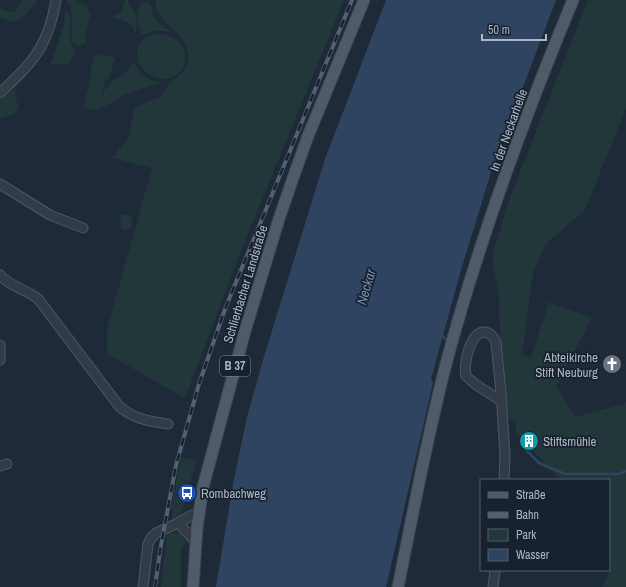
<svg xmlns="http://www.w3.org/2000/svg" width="626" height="587" font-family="'Archivo Narrow',sans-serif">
  <rect width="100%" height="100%" fill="#1f2a39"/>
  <g fill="#21373a">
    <path d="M 23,0 L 38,0 C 33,6 20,23 12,22 C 8,21 4,18 0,17 L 0,8 L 9,12 L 15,11 Z"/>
    <path d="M 65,0 L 76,0 L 78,5 L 79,3 L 89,6 L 87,10 L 91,13 L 85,36 L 86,43 L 80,46 L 74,45 L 72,41 L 71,5 Z"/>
    <path d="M 125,0 L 128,0 C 129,5 132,8 134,12 C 138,19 137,29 135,36 C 135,22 124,21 114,18 L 115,13 L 121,14 Z"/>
    <path d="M 156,0 L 344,0 L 243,246 L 185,398 L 107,354 L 107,329 L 152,168 L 138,164 L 136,166 L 135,164 L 112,158 L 129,137 L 134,107 L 161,97 L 168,85 L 185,70 L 188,59 L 187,49 L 181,37 L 165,22 L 156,9 Z"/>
    <path d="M 588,0 L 626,0 L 626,108 L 585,210 L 546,244 L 533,273 L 522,355 L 531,358 L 549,302 L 592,318 L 556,386 L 575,417 L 626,403 L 626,587 L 602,587 L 612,567 L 609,565 L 609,480 L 560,480 L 516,432 L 515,421 L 508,418 L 500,343 L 499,296 L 492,262 L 495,246 L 509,200 Z"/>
    <path d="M 144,2 L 149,3 C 152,8 152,14 155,18 C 159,24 165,27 170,31 L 155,31 L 142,35 C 137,25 134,9 144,2 Z"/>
    <path d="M 67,12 L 70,17 L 70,39 L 75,53 L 72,60 L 68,65 L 51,64 L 64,25 L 65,14 Z"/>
    <path d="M 156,34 C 175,33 194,49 182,69 C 168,90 132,74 138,49 C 139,45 141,41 144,39 C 148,36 152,35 156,34 Z"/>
    <path d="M 95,53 L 115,58 L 109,79 L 106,79 L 102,93 L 116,78 L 122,76 L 134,62 C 141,78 148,78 162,83 L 128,93 L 97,111 L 83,107 L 92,75 L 90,74 Z"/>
    <path d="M 15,88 L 16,99 L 19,108 L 13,114 L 0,119 L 0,101 Z"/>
    <path d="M 128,214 L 132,217 L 131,228 L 127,230 L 122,230 L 120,223 L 121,215 Z"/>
    <path d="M 181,457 L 196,460 L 181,516 L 171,519 L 173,511 L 171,508 Z"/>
    <path d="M 171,533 L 181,534 L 185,542 L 185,544 L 181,548 L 181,587 L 161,587 L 167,535 Z"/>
  </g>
  <path fill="#2f4460" d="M 386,0 L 556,0 L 492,169 L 461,270 L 431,379 L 433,383 L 386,587 L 216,587 L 234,479 L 247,417 L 263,360 L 325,159 Z"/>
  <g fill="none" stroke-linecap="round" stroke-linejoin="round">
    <g stroke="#2f4460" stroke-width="2.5">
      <path d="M 443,336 L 445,339"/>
      <path d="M 524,448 L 539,463 L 565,474 L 619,474 L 626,471"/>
    </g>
    <g stroke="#4d5764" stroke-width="11">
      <g id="minor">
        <path d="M 0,93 C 33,62 48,47 56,0"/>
        <path d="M 0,184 L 50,215 L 83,228"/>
        <path d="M 0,275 C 11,288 28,289 39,300 L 119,406 C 133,419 149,421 168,424"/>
        <path d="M 0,345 L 0,360"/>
        <path d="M 501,401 L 475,384 L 466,376 C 463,365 470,331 485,332 C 491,333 494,337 496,343 L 501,392 L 505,456 L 504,480"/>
        <path d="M 0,466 L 7,464"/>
        <path d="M 178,523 L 196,542"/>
        <path d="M 143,587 L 148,544 L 151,538 L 156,533 L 178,523 L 192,515 L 198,515"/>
        <path d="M 493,587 L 495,570"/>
      </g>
    </g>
    <g stroke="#3c4553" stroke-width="13">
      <g id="major">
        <path d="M 193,587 L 197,528 L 203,487 L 245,331 L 279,219 L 293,178 L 308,136 L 364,0"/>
        <path d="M 398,587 C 413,513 427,437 446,364 C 479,240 524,118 573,0"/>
      </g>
    </g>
    <use href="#minor" stroke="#323c49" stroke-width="9"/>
    <use href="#major" stroke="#505b6a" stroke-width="11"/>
    <g stroke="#546071" stroke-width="4">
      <path id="rail" d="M 155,587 L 160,551 L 176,465 L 199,384 L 225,309 L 352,0"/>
    </g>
    <use href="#rail" stroke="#18212e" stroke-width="2.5" stroke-dasharray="8" stroke-linecap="butt"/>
  </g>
  <defs>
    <g id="church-disc" transform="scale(1)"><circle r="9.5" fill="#6b7280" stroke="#18212e"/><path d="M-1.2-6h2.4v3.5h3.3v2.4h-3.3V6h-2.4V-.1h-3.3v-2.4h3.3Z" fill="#fff"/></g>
    <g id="building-disc" transform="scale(1)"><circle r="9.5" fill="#0f9aa8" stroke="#18212e"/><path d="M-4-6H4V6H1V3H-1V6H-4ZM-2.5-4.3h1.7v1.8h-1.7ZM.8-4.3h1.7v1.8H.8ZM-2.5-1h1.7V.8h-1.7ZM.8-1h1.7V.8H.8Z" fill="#fff"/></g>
    <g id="bus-disc" transform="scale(1)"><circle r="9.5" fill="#1a4fb4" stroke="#18212e"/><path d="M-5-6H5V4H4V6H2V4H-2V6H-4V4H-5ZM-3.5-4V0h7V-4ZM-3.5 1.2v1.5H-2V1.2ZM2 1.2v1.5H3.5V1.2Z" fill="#fff"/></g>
  </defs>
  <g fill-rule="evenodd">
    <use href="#church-disc" x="612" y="364"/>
    <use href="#building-disc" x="529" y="441"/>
    <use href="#bus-disc" x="187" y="493"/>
  </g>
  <g text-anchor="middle" stroke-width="3.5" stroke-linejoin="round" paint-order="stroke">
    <rect fill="#18212e" stroke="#808a98" stroke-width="1" x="220" y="356" width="30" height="20" rx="3"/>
    <g font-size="12" font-weight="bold" fill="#acb7c6">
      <text x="235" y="370">B 37</text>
    </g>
    <g font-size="13" fill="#acb7c6" stroke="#18212e">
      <text transform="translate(508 130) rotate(-70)" y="5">In der Neckarhelle</text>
      <text transform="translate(245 284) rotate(-73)" y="5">Schlierbacher Landstraße</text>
    </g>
    <g font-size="13" fill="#acb7c6" stroke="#18212e" text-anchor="start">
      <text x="598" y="362" text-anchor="end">Abteikirche<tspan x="598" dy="15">Stift Neuburg</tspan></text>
      <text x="543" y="446">Stiftsmühle</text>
      <text x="201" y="498">Rombachweg</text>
    </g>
    <g font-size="14" font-style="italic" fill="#728eb1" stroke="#18212e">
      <text transform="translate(366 287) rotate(-74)" y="5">Neckar</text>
    </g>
  </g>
  <rect x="480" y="479" width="130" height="92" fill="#18212e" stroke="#535d6b"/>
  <rect x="488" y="492" width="20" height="6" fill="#505b6a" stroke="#535d6b"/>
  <text x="516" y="499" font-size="12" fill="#acb7c6">Straße</text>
  <rect x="488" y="512" width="20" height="6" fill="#546071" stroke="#535d6b"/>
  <text x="516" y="519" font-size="12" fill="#acb7c6">Bahn</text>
  <rect x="488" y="529" width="20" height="12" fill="#21373a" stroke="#535d6b"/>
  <text x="516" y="539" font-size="12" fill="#acb7c6">Park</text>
  <rect x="488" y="549" width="20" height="12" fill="#2f4460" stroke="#535d6b"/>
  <text x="516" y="559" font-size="12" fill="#acb7c6">Wasser</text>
  <path d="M482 34v6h64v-6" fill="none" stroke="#acb7c6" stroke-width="2"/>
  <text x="488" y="34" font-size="12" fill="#acb7c6" stroke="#18212e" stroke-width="3" paint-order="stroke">50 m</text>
</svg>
